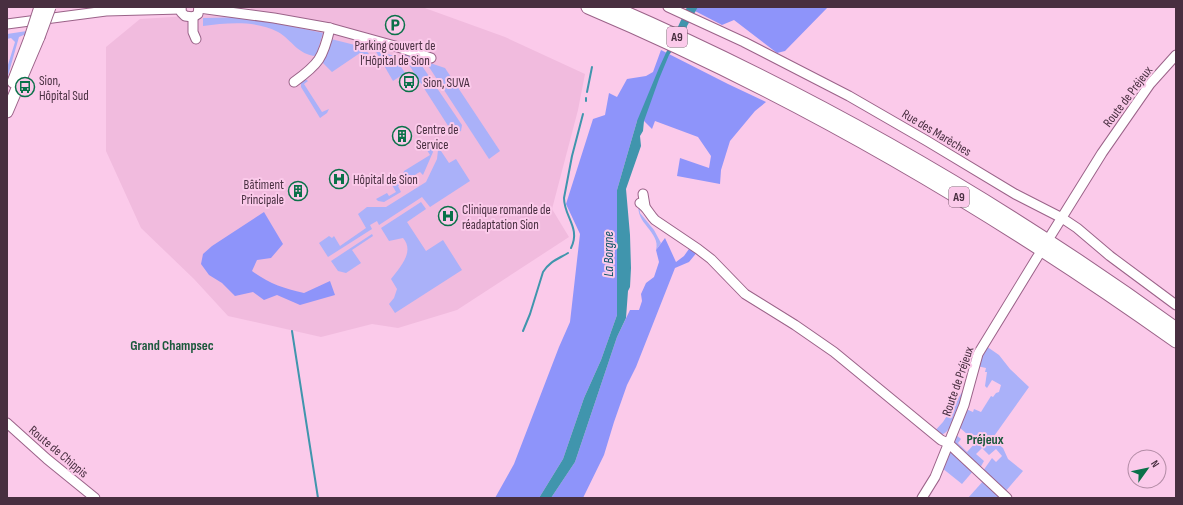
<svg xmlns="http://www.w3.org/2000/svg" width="1183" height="505" font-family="'Sofia Sans Condensed',sans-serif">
  <rect width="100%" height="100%" fill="#fbcaea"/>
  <path fill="#f1bbde" d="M 251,7 L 422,7 L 505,37 L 585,74 L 578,110 L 552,209 L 569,237 L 457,310 L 398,328 L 372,324 L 321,337 L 228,316 L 194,279 L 141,228 L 106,151 L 106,47 L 140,19 L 204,15 L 248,17 Z"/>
  <g fill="#aab1f9">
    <path d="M 248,17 L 323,33 L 316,56 C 298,55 292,40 278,32 C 255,20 227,23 203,26 L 203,18 Z"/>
    <path d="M 27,31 L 26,34 L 19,37 L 7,79 L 7,68 L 15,42 L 11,38 L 7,39 L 7,34 Z"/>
    <path d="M 331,39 L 363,47 L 369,54 L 363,57 L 360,53 L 332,72 L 323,63 Z"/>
    <path d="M 375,50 L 394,56 L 405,73 L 393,81 Z"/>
    <path d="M 405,54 L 412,56 L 418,60 L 462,125 L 461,131 L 456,133 L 452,132 L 404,57 Z"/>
    <path d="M 430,63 L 445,68 L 500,151 L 489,159 L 429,67 L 429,64 Z"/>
    <path d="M 305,79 L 308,81 L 304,84 L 322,112 L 329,109 L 327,113 L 320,118 L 301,87 L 301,82 Z"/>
    <path d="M 426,140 L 432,149 L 433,152 L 423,175 L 420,172 L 418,173 L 398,186 L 401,192 L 384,202 L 378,201 L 376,199 L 387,193 L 389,196 L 396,192 L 392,185 L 402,179 L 404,171 L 430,155 L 422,142 Z"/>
    <path d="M 437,145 L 449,163 L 456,159 L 470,181 L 430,207 L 422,197 L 379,225 L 377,221 L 370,225 L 372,229 L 328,257 L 319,243 L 329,236 L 332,238 L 334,236 L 340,246 L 366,228 L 358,214 L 367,207 L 386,207 L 426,182 L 437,159 L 438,150 Z"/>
    <path d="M 421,202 L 426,209 L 407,222 L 426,251 L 443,240 L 462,270 L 395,313 L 389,304 L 394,298 L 397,289 L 391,279 C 400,267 415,252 403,238 L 389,241 L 381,228 Z"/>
    <path d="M 639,203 L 640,213 L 654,230 L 661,243 L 656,250 C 661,232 634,223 639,203 Z"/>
    <path d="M 372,234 L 373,236 L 352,250 L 361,263 L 346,273 L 338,271 L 331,261 Z"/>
    <path d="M 986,346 L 999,355 L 1010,369 L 1029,387 L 992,439 L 1003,448 L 1008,459 L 1023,471 L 1005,492 L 983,471 L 992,458 L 996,462 L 1002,456 L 996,449 L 989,455 L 982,448 L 976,454 L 984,461 L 980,468 L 953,442 L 956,435 L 961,439 L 958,443 L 967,452 L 976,442 L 959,427 L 966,409 L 973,412 L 974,409 L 981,412 L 991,396 L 993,397 L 996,393 L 999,392 L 1001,385 L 992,380 L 987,388 L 985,386 L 987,372 L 985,372 L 986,368 L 977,366 Z"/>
    <path d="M 966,386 C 962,397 954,430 943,434 C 940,435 936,434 933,433 L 943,422 Z"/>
    <path d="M 950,452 L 955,453 L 974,470 L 962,484 L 942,468 L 948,455 Z"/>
    <path d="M 985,479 L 1005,498 L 968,498 Z"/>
  </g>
  <g fill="#8e94fa">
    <path d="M 698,7 L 828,7 L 785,51 L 777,53 L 734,20 L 722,25 L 695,11 Z"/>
    <path d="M 661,50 L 728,84 L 766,102 L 755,111 L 730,141 L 721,170 L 720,184 L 677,176 L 680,158 L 709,168 L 711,156 L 698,137 L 655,121 L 652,129 L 644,121 L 637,121 L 617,190 L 617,315 L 601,360 L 584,398 L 563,459 L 539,498 L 495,498 L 514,464 L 559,347 L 570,322 L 580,234 L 566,204 L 593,119 L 605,115 L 609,93 L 617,97 L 627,79 L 646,76 L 653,72 Z"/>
    <path d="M 264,212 L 283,244 L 271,258 L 257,260 L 252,271 C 270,284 283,288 304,293 L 330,281 L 335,295 L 300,305 L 277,295 L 264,300 L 253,292 L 235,296 L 222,283 L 209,275 L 201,264 L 203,254 L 212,246 Z"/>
    <path d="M 665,238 L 676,262 L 684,256 L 691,246 L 698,251 L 689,262 L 675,268 L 636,367 L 627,385 L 614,422 L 604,455 L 583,498 L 551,498 L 575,462 L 617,337 L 630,310 L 639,310 L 642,301 L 641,294 L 646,283 L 654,277 L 659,262 L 656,250 Z"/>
  </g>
  <path fill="#4095ad" d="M 687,7 L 698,7 L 687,26 L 686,32 L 669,55 L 659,79 L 644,121 L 643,131 L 640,136 L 641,146 L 626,189 L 630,235 L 631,268 L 630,287 L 628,291 L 626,318 L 617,337 L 575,462 L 551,498 L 539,498 L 563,459 L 584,398 L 601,360 L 617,315 L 617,190 L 637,121 L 659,68 Z"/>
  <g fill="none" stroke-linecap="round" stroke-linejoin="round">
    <g stroke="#4095ad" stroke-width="2">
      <path d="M 587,92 L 592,67"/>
      <path d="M 586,101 L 586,98"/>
      <path d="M 571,248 C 581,228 564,217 564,198 L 572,156 L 583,114"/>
      <path d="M 292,331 L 318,498"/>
      <path d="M 523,331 L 530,314 L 543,272 C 550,261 558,259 568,253"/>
    </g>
    <g stroke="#9b6389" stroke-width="11">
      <g id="minor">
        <path d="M 181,7 L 181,12 L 185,16 L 193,17 L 198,14 L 199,7"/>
        <path d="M 668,7 L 744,42 L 849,96 L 927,141 L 1015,194 L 1062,218 L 1077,228 L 1110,256 L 1176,305"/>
        <path d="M 199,8 L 274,18 L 330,28 L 395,46 L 431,58"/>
        <path d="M 193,17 L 193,32 L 196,39"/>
        <path d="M 7,24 L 106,11 L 181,9"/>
        <path d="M 294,82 C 319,64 323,58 330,28"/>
        <path d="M 643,194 L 645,206"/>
        <path d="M 640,203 C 647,207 649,214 655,220 L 698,249 L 711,259 L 745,294 L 795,325 L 834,352 L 941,440 L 948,443 L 1007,498"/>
        <path d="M 1051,235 L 1102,153 L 1150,84 L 1176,55"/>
        <path d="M 7,423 L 47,459 L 95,498"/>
        <path d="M 922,498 L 935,477 L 964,405 L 978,354 L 1038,256"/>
      </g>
    </g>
    <g stroke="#9b6389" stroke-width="13">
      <g id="major">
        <path d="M 13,82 L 30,38"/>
        <path d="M 7,112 L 39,37"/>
      </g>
    </g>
    <g stroke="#9b6389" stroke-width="15">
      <g id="highway">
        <path d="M 588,7 C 796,95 992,210 1176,341"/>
        <path d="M 612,7 C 810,93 1001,202 1176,329"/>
      </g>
    </g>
    <use href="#minor" stroke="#fff" stroke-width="9"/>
    <use href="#major" stroke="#fff" stroke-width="11"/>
    <use href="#highway" stroke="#fff" stroke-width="13"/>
    <g stroke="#9b6389" stroke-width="13" stroke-linecap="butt">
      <g id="major-bridge">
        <path d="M 39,37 L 50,7"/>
        <path d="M 30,38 L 40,7"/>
      </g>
    </g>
    <use href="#major-bridge" stroke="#fff" stroke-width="11"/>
  </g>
  <defs>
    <g id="parking-ring" transform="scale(1)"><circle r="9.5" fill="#fbcaea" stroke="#0a7149" stroke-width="1.5"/><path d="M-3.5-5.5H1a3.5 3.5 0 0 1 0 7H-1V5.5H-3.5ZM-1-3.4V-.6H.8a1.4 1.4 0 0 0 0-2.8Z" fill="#0a7149"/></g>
    <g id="bus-ring" transform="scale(1)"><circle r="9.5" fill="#fbcaea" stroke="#0a7149" stroke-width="1.5"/><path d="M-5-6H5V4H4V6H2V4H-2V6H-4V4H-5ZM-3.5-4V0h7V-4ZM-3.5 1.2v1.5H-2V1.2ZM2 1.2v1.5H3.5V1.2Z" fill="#0a7149"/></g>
    <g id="building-ring" transform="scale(1)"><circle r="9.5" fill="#fbcaea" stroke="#0a7149" stroke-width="1.5"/><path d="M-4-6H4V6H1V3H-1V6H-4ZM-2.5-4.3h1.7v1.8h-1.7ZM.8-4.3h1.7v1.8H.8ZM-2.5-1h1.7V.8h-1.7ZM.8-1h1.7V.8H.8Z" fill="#0a7149"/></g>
    <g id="hospital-ring" transform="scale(1)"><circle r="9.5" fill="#fbcaea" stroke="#0a7149" stroke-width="1.5"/><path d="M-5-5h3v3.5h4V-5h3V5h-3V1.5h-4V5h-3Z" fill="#0a7149"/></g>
  </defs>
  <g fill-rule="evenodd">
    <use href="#parking-ring" x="395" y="25"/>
    <use href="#bus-ring" x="409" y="82"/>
    <use href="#bus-ring" x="25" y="87"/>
    <use href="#building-ring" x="402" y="136"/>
    <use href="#hospital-ring" x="339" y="179"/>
    <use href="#building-ring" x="298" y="191"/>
    <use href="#hospital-ring" x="448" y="216"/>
  </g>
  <g text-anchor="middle" stroke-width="4" stroke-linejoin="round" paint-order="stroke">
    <g fill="#fbcaea" stroke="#7e5e73" stroke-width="1">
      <rect x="667" y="27" width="20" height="20" rx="3"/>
      <rect x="949" y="187" width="20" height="20" rx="3"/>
    </g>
    <g font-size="12" font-weight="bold" fill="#482f40">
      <text x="677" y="41">A9</text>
      <text x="959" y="201">A9</text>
    </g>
    <g font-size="13" fill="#482f40" stroke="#fbcaea" text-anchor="start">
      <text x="395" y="50" text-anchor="middle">Parking couvert de<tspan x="395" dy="15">l’Hôpital de Sion</tspan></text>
      <text x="39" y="85">Sion,<tspan x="39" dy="15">Hôpital Sud</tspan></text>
      <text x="423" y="87">Sion, SUVA</text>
      <text x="416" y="134">Centre de<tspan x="416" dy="15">Service</tspan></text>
      <text x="353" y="184">Hôpital de Sion</text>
      <text x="284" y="189" text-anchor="end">Bâtiment<tspan x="284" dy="15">Principale</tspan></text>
      <text x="462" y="214">Clinique romande de<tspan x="462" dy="15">réadaptation Sion</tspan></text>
    </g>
    <g font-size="13" fill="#482f40" stroke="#fbcaea">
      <text transform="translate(1127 96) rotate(-53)" y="5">Route de Préjeux</text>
      <text transform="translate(937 132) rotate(31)" y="5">Rue des Marèches</text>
      <text transform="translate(957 381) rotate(-71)" y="5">Route de Préjeux</text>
      <text transform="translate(59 451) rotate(40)" y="5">Route de Chippis</text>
    </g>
    <g font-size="14" font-style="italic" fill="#0e5667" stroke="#fbcaea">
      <text transform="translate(608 254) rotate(-90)" y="5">La Borgne</text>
    </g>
    <g font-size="14" font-weight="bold" fill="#1a583b" stroke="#fbcaea">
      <text x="172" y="350">Grand Champsec</text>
      <text x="985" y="444">Préjeux</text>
    </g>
  </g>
  <rect width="1183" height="505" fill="none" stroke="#482f40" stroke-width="16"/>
  <g transform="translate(1147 469) rotate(57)"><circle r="19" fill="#fbcaea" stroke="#b38ca6"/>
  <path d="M0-3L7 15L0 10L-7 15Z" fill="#0a7149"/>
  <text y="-6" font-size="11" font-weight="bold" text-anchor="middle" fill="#482f40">N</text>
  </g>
</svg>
